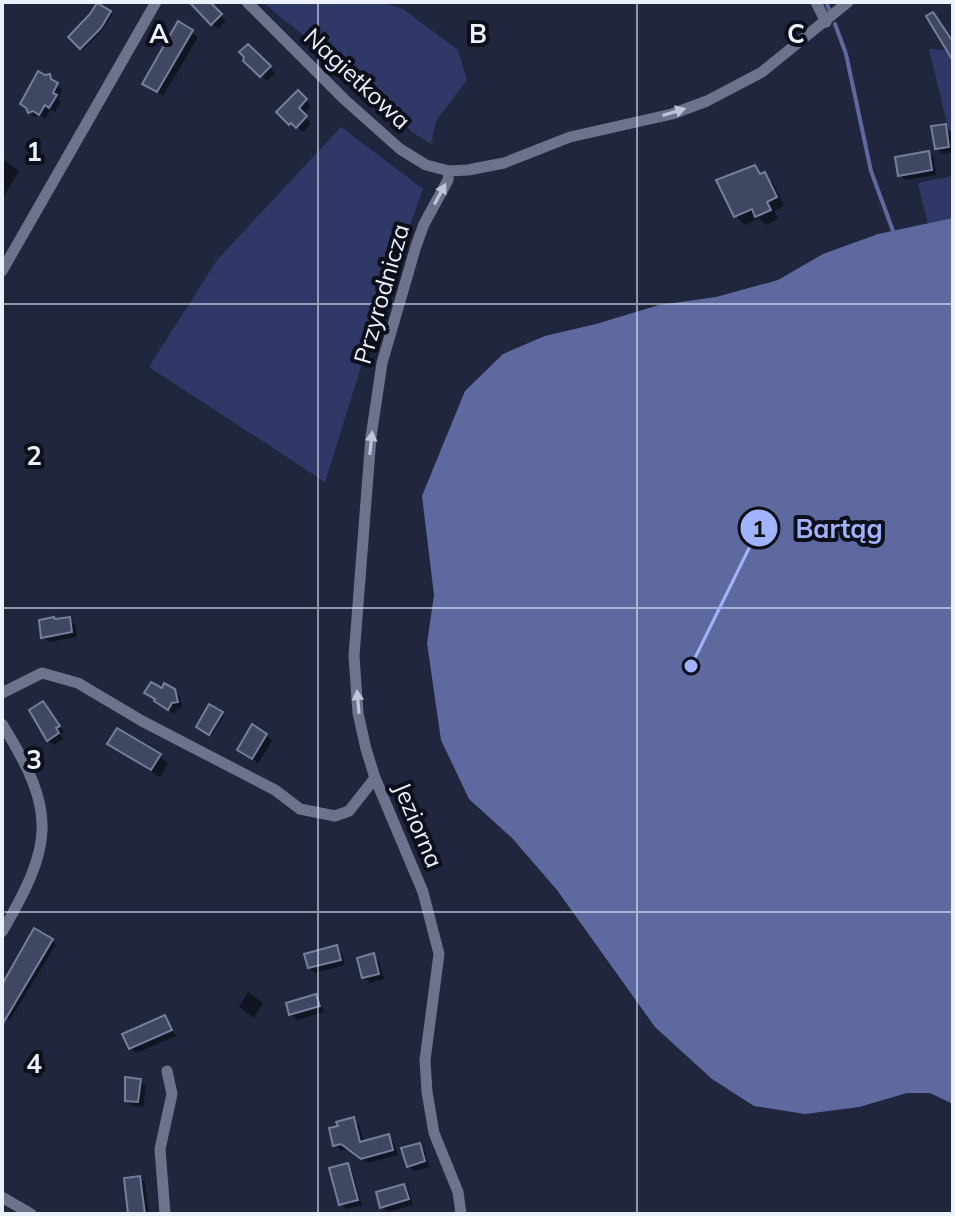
<svg xmlns="http://www.w3.org/2000/svg" width="955" height="1216" font-family="Mulish,sans-serif">
  <rect width="100%" height="100%" fill="#20263e"/>
  <g fill="#2f3867">
    <path d="M 262,2 L 380,2 L 403,9 L 458,50 L 467,80 L 436,121 L 431,144 L 412,132 L 368,87 Z"/>
    <path d="M 929,49 L 953,51 L 953,148 Z"/>
    <path d="M 341,127 L 423,189 L 376,319 L 325,482 L 149,367 L 217,260 Z"/>
    <path d="M 953,176 L 953,218 L 928,224 L 918,183 Z"/>
  </g>
  <path fill="#5e6a9f" d="M 953,218 L 953,1104 L 930,1093 L 907,1093 L 859,1107 L 805,1114 L 754,1106 L 712,1079 L 655,1027 L 557,890 L 512,838 L 469,799 L 441,740 L 427,643 L 434,595 L 422,496 L 465,391 L 503,354 L 545,336 L 596,324 L 659,305 L 716,297 L 778,280 L 823,254 L 878,234 Z"/>
  <g fill="#0007">
    <path d="M 192,2 L 207,2 L 226,21 L 218,29 Z"/>
    <path d="M 110,13 L 112,15 L 103,29 L 83,50 L 70,37 Z"/>
    <path d="M 179,24 L 198,37 L 163,96 L 145,83 Z"/>
    <path d="M 248,47 L 275,73 L 267,81 L 246,60 Z"/>
    <path d="M 49,76 L 62,90 L 58,99 L 61,102 L 55,112 L 51,109 L 45,119 L 40,116 L 35,117 L 30,112 Z"/>
    <path d="M 298,92 L 311,106 L 303,115 L 311,123 L 303,132 L 298,127 L 296,129 L 279,112 Z"/>
    <path d="M 945,126 L 951,132 L 953,152 L 942,154 L 937,148 Z"/>
    <path d="M 928,153 L 934,158 L 936,175 L 905,180 L 900,175 Z"/>
    <path d="M 2,158 L 19,171 L 2,199 Z"/>
    <path d="M 755,167 L 773,183 L 784,206 L 774,211 L 778,219 L 766,225 L 759,218 L 745,225 L 736,216 L 719,181 Z"/>
    <path d="M 69,619 L 75,625 L 77,637 L 49,642 L 43,637 Z"/>
    <path d="M 162,691 L 174,691 L 180,697 L 182,707 L 178,708 L 174,714 L 147,693 Z"/>
    <path d="M 43,703 L 64,732 L 60,734 L 63,739 L 54,745 L 48,740 Z"/>
    <path d="M 221,714 L 224,716 L 212,734 L 198,726 Z"/>
    <path d="M 266,735 L 272,741 L 258,763 L 239,750 Z"/>
    <path d="M 110,744 L 159,755 L 168,764 L 160,777 L 119,752 Z"/>
    <path d="M 52,941 L 56,944 L 10,1020 L 2,1016 L 2,989 Z"/>
    <path d="M 337,947 L 342,953 L 345,965 L 315,973 L 310,967 Z"/>
    <path d="M 374,956 L 379,961 L 384,979 L 370,983 L 364,977 Z"/>
    <path d="M 248,992 L 263,1003 L 254,1018 L 239,1007 Z"/>
    <path d="M 316,996 L 321,1002 L 324,1012 L 297,1020 L 291,1014 Z"/>
    <path d="M 165,1017 L 176,1036 L 136,1053 L 130,1048 Z"/>
    <path d="M 140,1080 L 146,1086 L 143,1107 L 132,1106 L 127,1100 Z"/>
    <path d="M 353,1119 L 359,1125 L 364,1143 L 389,1137 L 394,1142 L 398,1155 L 368,1163 L 348,1149 L 341,1151 L 335,1145 Z"/>
    <path d="M 419,1145 L 425,1151 L 429,1167 L 414,1171 L 408,1166 Z"/>
    <path d="M 347,1165 L 352,1170 L 362,1205 L 346,1209 L 341,1204 Z"/>
    <path d="M 140,1178 L 145,1183 L 149,1214 L 130,1214 Z"/>
    <path d="M 404,1186 L 409,1191 L 413,1205 L 388,1212 L 382,1207 Z"/>
  </g>
  <g fill="none" stroke-linecap="round" stroke-linejoin="round">
    <g stroke="#5e6a9f" stroke-width="4">
      <path d="M 826,2 L 829,9"/>
      <path d="M 835,24 L 846,54 L 871,171 L 893,231"/>
    </g>
  </g>
  <g fill="#404762" stroke="#767e9c" stroke-width="2">
    <path d="M 189,2 L 210,2 L 222,14 L 211,25 Z"/>
    <path d="M 97,3 L 111,11 L 101,28 L 80,49 L 68,37 L 90,14 Z"/>
    <path d="M 933,12 L 953,42 L 953,61 L 926,16 Z"/>
    <path d="M 178,21 L 193,30 L 157,92 L 142,84 Z"/>
    <path d="M 248,44 L 271,66 L 260,77 L 243,61 L 244,57 L 239,52 Z"/>
    <path d="M 38,71 L 45,75 L 50,74 L 51,79 L 58,83 L 53,93 L 57,95 L 49,108 L 45,105 L 39,115 L 33,111 L 28,113 L 26,108 L 20,104 Z"/>
    <path d="M 298,90 L 307,99 L 299,108 L 307,116 L 296,128 L 291,123 L 289,125 L 276,112 Z"/>
    <path d="M 946,124 L 949,147 L 935,149 L 931,126 Z"/>
    <path d="M 929,151 L 932,170 L 898,176 L 895,157 Z"/>
    <path d="M 755,165 L 760,174 L 765,172 L 777,197 L 767,202 L 771,210 L 755,217 L 752,209 L 734,217 L 716,180 Z"/>
    <path d="M 54,617 L 55,619 L 70,617 L 72,632 L 41,638 L 39,620 Z"/>
    <path d="M 151,682 L 162,688 L 164,683 L 175,689 L 178,702 L 172,703 L 168,710 L 154,701 L 155,699 L 144,693 Z"/>
    <path d="M 43,701 L 60,726 L 56,728 L 59,733 L 47,741 L 29,710 Z"/>
    <path d="M 209,704 L 223,712 L 209,735 L 196,727 Z"/>
    <path d="M 252,724 L 267,734 L 252,759 L 237,750 Z"/>
    <path d="M 117,728 L 161,754 L 151,770 L 107,744 Z"/>
    <path d="M 34,928 L 53,939 L 2,1025 L 2,988 L 4,981 Z"/>
    <path d="M 337,945 L 341,960 L 308,968 L 304,954 Z"/>
    <path d="M 374,953 L 379,974 L 362,978 L 357,958 Z"/>
    <path d="M 316,994 L 320,1006 L 289,1015 L 286,1003 Z"/>
    <path d="M 165,1015 L 172,1030 L 129,1049 L 122,1034 Z"/>
    <path d="M 125,1077 L 141,1079 L 138,1102 L 125,1101 Z"/>
    <path d="M 354,1117 L 360,1142 L 389,1134 L 393,1150 L 361,1159 L 341,1144 L 333,1146 L 329,1128 L 338,1126 L 336,1122 Z"/>
    <path d="M 420,1143 L 425,1161 L 407,1167 L 401,1148 Z"/>
    <path d="M 348,1163 L 358,1200 L 339,1205 L 329,1168 Z"/>
    <path d="M 140,1176 L 145,1214 L 128,1214 L 124,1178 Z"/>
    <path d="M 404,1184 L 409,1199 L 380,1208 L 376,1192 Z"/>
  </g>
  <g fill="none" stroke-linecap="round" stroke-linejoin="round">
    <g stroke="#6d738c" stroke-width="11">
      <path d="M 247,2 L 344,99 L 400,149 L 426,165 L 449,171"/>
      <path d="M 816,2 L 826,22"/>
      <path d="M 2,271 L 156,2"/>
      <path d="M 2,693 L 42,673 L 78,683 L 142,721 L 275,790 L 300,809 L 335,816 L 349,811 L 375,778"/>
      <path d="M 2,724 C 57,812 54,843 2,932"/>
      <path d="M 2,1197 L 31,1214"/>
      <path d="M 165,1214 L 160,1149 L 172,1094 L 167,1071"/>
      <path d="M 461,1214 L 458,1192 L 434,1133 L 427,1092 L 425,1060 L 439,954 L 423,892 L 375,778 L 366,749 L 358,713 L 354,656 L 371,437 L 382,363 L 416,246 L 424,224 L 448,180 L 449,171 L 468,170 L 504,163 L 570,137 L 672,114 L 707,101 L 762,72 L 848,2"/>
    </g>
  </g>
  <defs><path id="oneway-solid" d="M-6-.8H1V-3.2L6.5 0L1 3.2V.8H-6Z" transform="scale(2)"/></defs>
  <g fill="#c0c5d6">
    <use href="#oneway-solid" transform="translate(674 112) rotate(-17)"/>
    <use href="#oneway-solid" transform="translate(440 194) rotate(-62)"/>
    <use href="#oneway-solid" transform="translate(371 443) rotate(-84)"/>
    <use href="#oneway-solid" transform="translate(358 702) rotate(-95)"/>
  </g>
  <path fill="none" stroke="#edf1fe" stroke-width="2" stroke-opacity="0.55" d="M 318,2 L 318,1214M 637,2 L 637,1214M 2,304 L 953,304M 2,608 L 953,608M 2,912 L 953,912"/>
  <g text-anchor="middle" stroke-width="8" stroke-linejoin="round" paint-order="stroke">
    <g font-size="24" fill="#edf1fe" stroke="#0d101b">
      <text transform="translate(357 79) rotate(43)" y="8">Nagietkowa</text>
      <text transform="translate(382 294) rotate(-74)" y="8">Przyrodnicza</text>
      <text transform="translate(418 825) rotate(67)" y="8">Jeziorna</text>
    </g>
  </g>
  <g font-size="26" text-anchor="middle" font-weight="bold" fill="#edf1fe" stroke="#0d101b" stroke-width="8" stroke-linejoin="round" paint-order="stroke">
    <text x="159" y="43">A</text>
    <text x="478" y="43">B</text>
    <text x="796" y="43">C</text>
    <text x="34" y="161">1</text>
    <text x="34" y="465">2</text>
    <text x="34" y="769">3</text>
    <text x="34" y="1073">4</text>
  </g>
  <path fill="none" stroke="#a1b3fd" stroke-width="3" d="M691 666L759 528"/>
  <g fill="#a1b3fd" stroke="#0d101b" stroke-width="3">
    <circle cx="691" cy="666" r="8"/>
    <circle cx="759" cy="528" r="20"/>
  </g>
  <g font-size="24" text-anchor="middle" font-weight="bold" fill="#111">
    <text x="759" y="537">1</text>
  </g>
  <g font-size="26" text-anchor="middle" font-weight="bold" fill="#a1b3fd" stroke="#0d101b" stroke-width="8" stroke-linejoin="round" paint-order="stroke">
    <text x="839" y="538">Bartąg</text>
  </g>
  <rect width="955" height="1216" fill="none" stroke="#edf1fe" stroke-width="8"/>
</svg>
